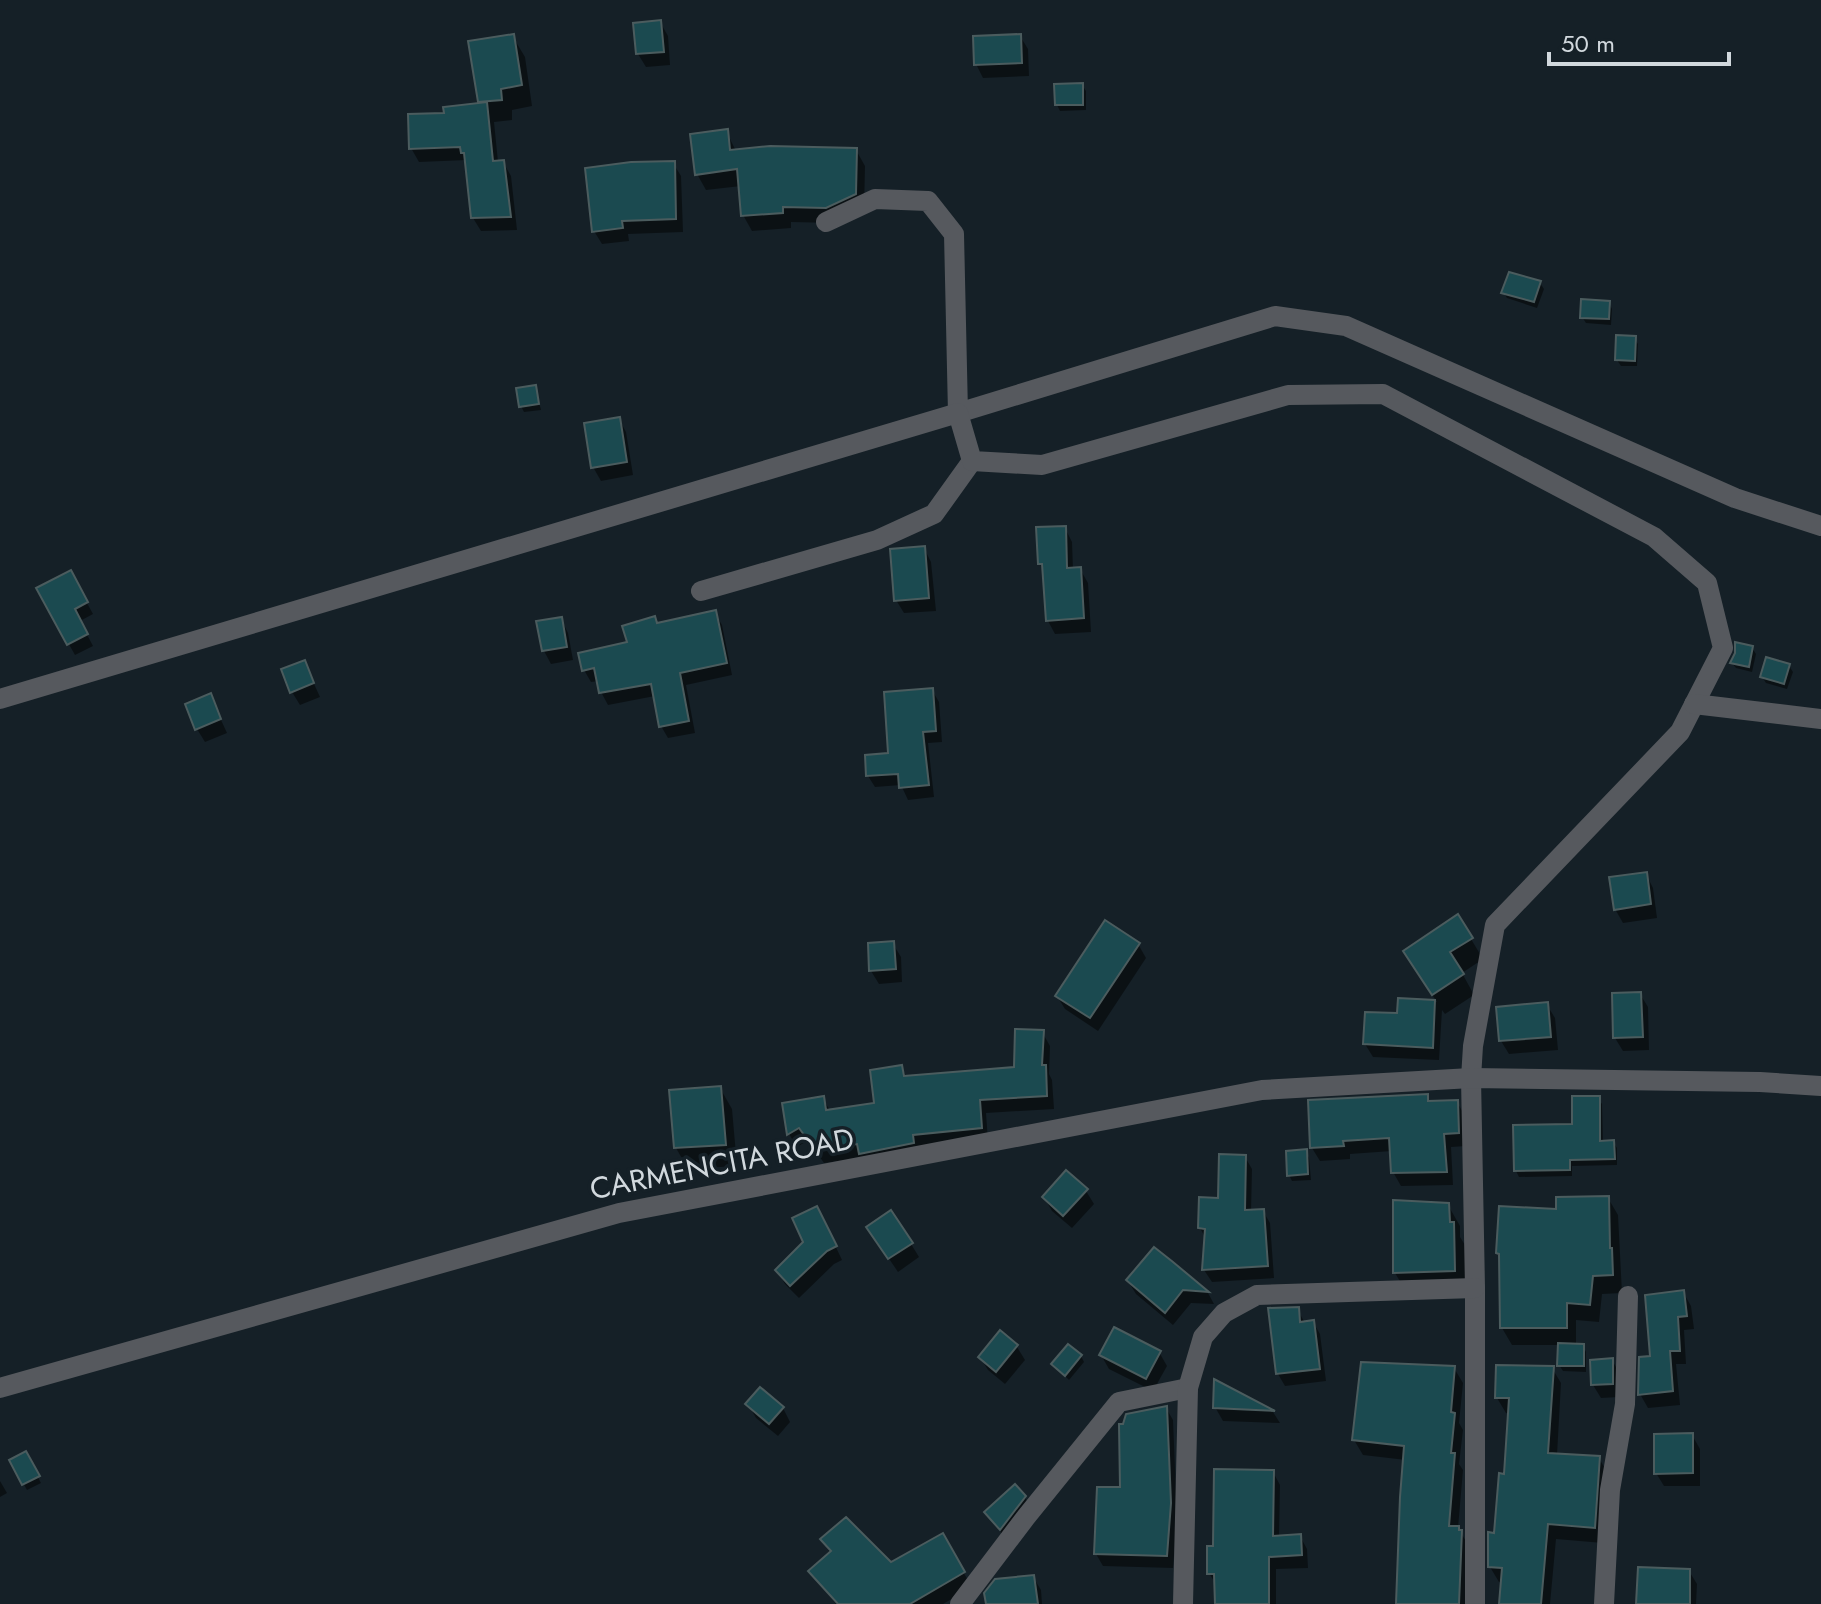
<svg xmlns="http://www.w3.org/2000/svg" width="1821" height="1604" font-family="Jost,sans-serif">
  <rect width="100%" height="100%" fill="#152027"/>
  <g fill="#0007">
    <path d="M 660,22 L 668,36 L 670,65 L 646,67 L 638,54 Z"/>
    <path d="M 1020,36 L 1028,49 L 1029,76 L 983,78 L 976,64 Z"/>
    <path d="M 513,37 L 525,57 L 532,106 L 512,110 L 512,120 L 494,122 L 498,162 L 503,162 L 511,176 L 517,230 L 481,231 L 473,218 L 467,160 L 419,162 L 411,148 L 446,115 L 482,105 L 480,101 Z"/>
    <path d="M 1082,85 L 1086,91 L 1086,110 L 1060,111 L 1057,105 Z"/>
    <path d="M 726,131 L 736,151 L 856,150 L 865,166 L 864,210 L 836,223 L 791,222 L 791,228 L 752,231 L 743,215 L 741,186 L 706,190 L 697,174 Z"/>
    <path d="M 673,163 L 681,176 L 683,232 L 628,234 L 629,241 L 602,244 L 594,231 Z"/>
    <path d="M 1540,283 L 1544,289 L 1537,308 L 1507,298 L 1503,292 Z"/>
    <path d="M 1609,303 L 1612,309 L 1611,325 L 1586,323 L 1582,317 Z"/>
    <path d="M 1634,338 L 1638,344 L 1637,366 L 1621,366 L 1617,360 Z"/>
    <path d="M 535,387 L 541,410 L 524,412 L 521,406 Z"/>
    <path d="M 619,419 L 626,432 L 633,475 L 601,481 L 593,467 Z"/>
    <path d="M 1065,528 L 1072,542 L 1073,570 L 1080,569 L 1088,583 L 1091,632 L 1055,634 L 1048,621 L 1045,573 L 1040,564 Z"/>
    <path d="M 924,548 L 931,562 L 936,611 L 904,613 L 896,600 Z"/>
    <path d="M 70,572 L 93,614 L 80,621 L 93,646 L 75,655 L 38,589 Z"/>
    <path d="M 715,613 L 722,625 L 732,675 L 686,685 L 695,733 L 668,738 L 661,726 L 655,696 L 608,705 L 601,692 L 599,681 L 591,682 L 584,670 L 630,644 L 654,618 L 658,625 Z"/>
    <path d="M 561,619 L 568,633 L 573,660 L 551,664 L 544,651 Z"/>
    <path d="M 1752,648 L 1756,654 L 1752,672 L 1736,668 L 1732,663 Z"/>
    <path d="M 304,662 L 320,697 L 300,705 L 292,692 Z"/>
    <path d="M 1789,666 L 1793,672 L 1787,689 L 1766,683 L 1762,677 Z"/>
    <path d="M 932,690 L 939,702 L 942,742 L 928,743 L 934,797 L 908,800 L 901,785 L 875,787 L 868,776 L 890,755 Z"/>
    <path d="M 210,696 L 227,733 L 205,742 L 197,729 Z"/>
    <path d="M 1646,874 L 1653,888 L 1657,918 L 1623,923 L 1615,909 Z"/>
    <path d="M 1471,939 L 1483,959 L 1462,973 L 1474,995 L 1445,1014 L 1442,1010 L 1439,1060 L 1373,1057 L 1365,1044 L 1399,1015 L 1400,1000 L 1437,1002 L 1417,972 Z"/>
    <path d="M 893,944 L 901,957 L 902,982 L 879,984 L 871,971 Z"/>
    <path d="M 1138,944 L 1146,958 L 1098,1031 L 1065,1009 L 1057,996 Z"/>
    <path d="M 1640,994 L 1648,1007 L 1649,1050 L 1623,1051 L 1615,1038 Z"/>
    <path d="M 1547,1005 L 1555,1018 L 1558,1050 L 1509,1054 L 1501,1041 Z"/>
    <path d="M 1042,1032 L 1050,1046 L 1049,1074 L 1052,1080 L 1054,1109 L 986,1113 L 988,1141 L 824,1163 L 808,1140 L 797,1147 L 789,1134 L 785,1104 L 823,1099 L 831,1112 L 877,1104 L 901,1068 L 907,1077 L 1016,1069 Z"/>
    <path d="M 720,1088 L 732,1109 L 737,1166 L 688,1169 L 676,1148 Z"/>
    <path d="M 1427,1096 L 1431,1103 L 1457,1102 L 1465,1116 L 1466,1146 L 1451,1147 L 1453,1185 L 1401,1186 L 1393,1172 L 1392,1151 L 1350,1154 L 1350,1159 L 1320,1161 L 1312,1148 Z"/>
    <path d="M 1598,1098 L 1602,1104 L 1603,1143 L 1613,1142 L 1617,1148 L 1617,1165 L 1572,1166 L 1572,1176 L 1519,1177 L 1516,1171 L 1574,1126 Z"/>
    <path d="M 1306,1152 L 1309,1158 L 1311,1180 L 1292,1181 L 1289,1175 Z"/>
    <path d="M 1245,1157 L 1252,1169 L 1251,1212 L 1263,1211 L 1270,1223 L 1274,1278 L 1212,1282 L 1204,1270 L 1206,1239 L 1200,1228 L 1220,1200 Z"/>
    <path d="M 1086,1191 L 1094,1204 L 1072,1228 L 1052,1211 L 1044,1197 Z"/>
    <path d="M 1608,1198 L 1618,1215 L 1622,1293 L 1602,1294 L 1599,1322 L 1576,1320 L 1576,1346 L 1583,1346 L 1586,1352 L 1586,1372 L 1563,1371 L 1559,1365 L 1560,1345 L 1512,1345 L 1502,1328 L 1501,1259 L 1498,1253 L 1558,1211 Z"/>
    <path d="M 1448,1205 L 1460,1226 L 1460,1237 L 1465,1245 L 1466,1292 L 1407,1293 L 1395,1273 Z"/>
    <path d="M 824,1222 L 842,1260 L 834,1264 L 799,1298 L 785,1284 L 777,1270 Z"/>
    <path d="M 877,1241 L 911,1244 L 919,1257 L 898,1272 Z"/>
    <path d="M 1154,1249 L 1208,1293 L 1214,1304 L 1191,1303 L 1173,1325 L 1136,1294 L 1128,1281 Z"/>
    <path d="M 1683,1292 L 1691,1306 L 1694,1329 L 1684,1330 L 1686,1364 L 1676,1364 L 1680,1405 L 1648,1408 L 1640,1394 L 1652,1358 Z"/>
    <path d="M 1297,1309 L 1305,1323 L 1313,1322 L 1320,1334 L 1326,1381 L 1285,1386 L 1278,1374 Z"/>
    <path d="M 1000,1333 L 1017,1347 L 1025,1360 L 1005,1384 L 988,1370 L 980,1357 Z"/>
    <path d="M 1159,1352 L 1167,1366 L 1153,1391 L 1109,1369 L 1101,1355 Z"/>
    <path d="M 1081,1356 L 1084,1362 L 1069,1380 L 1053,1364 Z"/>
    <path d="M 1612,1360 L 1620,1374 L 1619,1397 L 1601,1398 L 1593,1385 Z"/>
    <path d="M 1454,1368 L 1463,1383 L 1459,1423 L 1463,1430 L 1459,1464 L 1463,1470 L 1458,1528 L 1470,1548 L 1468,1604 L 1399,1604 L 1406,1460 L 1363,1455 L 1354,1440 Z"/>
    <path d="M 1552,1368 L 1561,1383 L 1557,1455 L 1599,1458 L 1608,1474 L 1603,1543 L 1556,1539 L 1550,1604 L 1555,1604 L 1501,1604 L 1502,1583 L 1499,1582 L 1490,1567 L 1506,1476 L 1510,1413 L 1506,1413 L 1497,1398 Z"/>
    <path d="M 1216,1382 L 1273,1412 L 1280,1423 L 1223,1421 L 1215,1407 Z"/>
    <path d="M 748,1404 L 783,1408 L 790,1422 L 778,1436 L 756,1418 Z"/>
    <path d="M 1166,1408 L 1173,1420 L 1177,1517 L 1173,1568 L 1103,1566 L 1096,1554 L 1122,1490 Z"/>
    <path d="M 1692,1435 L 1700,1449 L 1700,1486 L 1664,1486 L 1656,1473 Z"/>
    <path d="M 25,1454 L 41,1483 L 27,1490 L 11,1461 Z"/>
    <path d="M 1273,1472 L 1280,1485 L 1279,1537 L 1300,1536 L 1307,1549 L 1308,1568 L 1276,1569 L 1276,1604 L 1217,1604 L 1217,1586 L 1209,1573 L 1215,1548 Z"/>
    <path d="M 0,1481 L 7,1493 L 0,1497 Z"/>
    <path d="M 1025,1497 L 1032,1511 L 1008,1542 L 986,1512 Z"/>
    <path d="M 942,1536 L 972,1587 L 943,1604 L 836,1604 L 811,1571 L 831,1554 L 822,1540 L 891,1565 Z"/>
    <path d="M 1689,1571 L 1697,1584 L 1696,1604 L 1643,1604 Z"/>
    <path d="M 1033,1577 L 1041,1590 L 1042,1604 L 988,1604 Z"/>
  </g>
  <g fill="#1b4a50" stroke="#4b5c5e" stroke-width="2">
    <path d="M 661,20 L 664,52 L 636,54 L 633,23 Z"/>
    <path d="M 514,34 L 522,85 L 501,89 L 502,100 L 478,102 L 468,41 Z"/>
    <path d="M 1021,34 L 1022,63 L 974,65 L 973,36 Z"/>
    <path d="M 1083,83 L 1083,105 L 1055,105 L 1054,84 Z"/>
    <path d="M 487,102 L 493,161 L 504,160 L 511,217 L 471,218 L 464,153 L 461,153 L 460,147 L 409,149 L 408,114 L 444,113 L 443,107 Z"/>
    <path d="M 728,129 L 730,150 L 770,146 L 857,148 L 856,194 L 826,208 L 783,207 L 783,213 L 741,216 L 737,169 L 695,175 L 690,134 Z"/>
    <path d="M 675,161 L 676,219 L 622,221 L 623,228 L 592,232 L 585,168 L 631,162 Z"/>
    <path d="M 1509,272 L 1541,281 L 1534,302 L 1501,293 Z"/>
    <path d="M 1581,299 L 1610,301 L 1609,319 L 1580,318 Z"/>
    <path d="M 1616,335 L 1636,336 L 1635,361 L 1615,360 Z"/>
    <path d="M 536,385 L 539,404 L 519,407 L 516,388 Z"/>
    <path d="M 620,417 L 627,462 L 591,468 L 584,423 Z"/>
    <path d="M 1066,526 L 1067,568 L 1081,567 L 1084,618 L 1046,621 L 1042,564 L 1038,564 L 1036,527 Z"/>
    <path d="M 925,546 L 929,598 L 894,601 L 890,549 Z"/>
    <path d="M 71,570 L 88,602 L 75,609 L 88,634 L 67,645 L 36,588 Z"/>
    <path d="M 716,610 L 727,663 L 680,673 L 689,721 L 659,727 L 651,684 L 599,693 L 594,668 L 582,671 L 578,653 L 627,642 L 622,626 L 655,616 L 657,623 Z"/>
    <path d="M 562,617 L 567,647 L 542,651 L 536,621 Z"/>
    <path d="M 1735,642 L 1753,646 L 1749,667 L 1730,663 L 1735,653 Z"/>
    <path d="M 1766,657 L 1790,664 L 1784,684 L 1760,677 Z"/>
    <path d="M 305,660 L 314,683 L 290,693 L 281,669 Z"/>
    <path d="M 933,688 L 936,731 L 923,732 L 929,785 L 899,788 L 898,774 L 866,776 L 865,755 L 888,753 L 884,692 Z"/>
    <path d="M 211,693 L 221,719 L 195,730 L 185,704 Z"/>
    <path d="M 1647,872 L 1651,904 L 1614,910 L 1609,877 Z"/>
    <path d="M 1458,914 L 1473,938 L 1450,952 L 1464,974 L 1432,995 L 1403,951 Z"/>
    <path d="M 1105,920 L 1140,943 L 1090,1018 L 1055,996 Z"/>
    <path d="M 894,941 L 896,969 L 869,971 L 868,943 Z"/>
    <path d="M 1641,992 L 1643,1037 L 1613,1038 L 1612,993 Z"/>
    <path d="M 1398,998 L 1435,1000 L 1433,1048 L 1363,1044 L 1365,1012 L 1397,1013 Z"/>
    <path d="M 1548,1002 L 1551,1037 L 1499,1041 L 1496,1007 Z"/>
    <path d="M 1015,1029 L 1044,1030 L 1042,1065 L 1046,1065 L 1047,1096 L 980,1100 L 982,1128 L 913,1135 L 914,1143 L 859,1154 L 857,1144 L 815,1150 L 799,1128 L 787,1135 L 782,1103 L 824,1096 L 826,1110 L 874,1103 L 870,1070 L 902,1065 L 904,1076 L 1014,1067 Z"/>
    <path d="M 721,1086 L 726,1145 L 674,1148 L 669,1090 Z"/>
    <path d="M 1428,1094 L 1428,1101 L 1458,1100 L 1459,1133 L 1444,1134 L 1447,1172 L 1391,1173 L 1389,1138 L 1343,1141 L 1344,1146 L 1310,1148 L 1308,1100 Z"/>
    <path d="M 1572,1096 L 1600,1096 L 1600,1141 L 1614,1140 L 1615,1159 L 1570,1160 L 1570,1170 L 1514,1171 L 1513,1125 L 1572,1124 Z"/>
    <path d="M 1307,1149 L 1308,1174 L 1287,1176 L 1286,1151 Z"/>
    <path d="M 1219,1154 L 1246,1155 L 1245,1210 L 1264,1209 L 1268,1266 L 1202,1270 L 1205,1229 L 1198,1228 L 1199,1197 L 1218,1198 Z"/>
    <path d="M 1066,1170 L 1088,1189 L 1063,1216 L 1042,1197 Z"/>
    <path d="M 1609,1196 L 1610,1248 L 1612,1248 L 1613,1275 L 1593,1276 L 1590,1305 L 1567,1303 L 1567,1328 L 1500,1328 L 1499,1254 L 1496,1253 L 1499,1206 L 1556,1209 L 1556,1197 Z"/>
    <path d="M 1393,1200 L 1449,1203 L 1450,1222 L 1454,1222 L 1455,1271 L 1393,1273 Z"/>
    <path d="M 817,1206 L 837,1246 L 827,1251 L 790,1286 L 775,1270 L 803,1242 L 792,1218 Z"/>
    <path d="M 891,1210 L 913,1243 L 888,1259 L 866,1227 Z"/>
    <path d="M 1154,1247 L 1173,1262 L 1209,1292 L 1183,1290 L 1165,1313 L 1126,1280 Z"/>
    <path d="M 1684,1290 L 1687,1316 L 1678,1317 L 1680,1351 L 1670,1351 L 1673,1391 L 1638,1395 L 1639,1357 L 1650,1356 L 1645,1295 Z"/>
    <path d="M 1299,1307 L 1300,1322 L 1314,1320 L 1320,1369 L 1276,1374 L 1268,1308 Z"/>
    <path d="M 1114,1327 L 1161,1351 L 1146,1379 L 1099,1355 Z"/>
    <path d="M 1000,1330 L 1018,1345 L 996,1372 L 978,1357 Z"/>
    <path d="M 1558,1343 L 1584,1344 L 1584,1366 L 1557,1366 Z"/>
    <path d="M 1068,1344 L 1082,1355 L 1065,1376 L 1051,1364 Z"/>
    <path d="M 1613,1358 L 1613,1384 L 1591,1385 L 1590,1360 Z"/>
    <path d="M 1361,1362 L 1455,1366 L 1451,1412 L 1455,1413 L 1451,1453 L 1455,1453 L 1449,1526 L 1459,1526 L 1459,1530 L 1462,1530 L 1459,1604 L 1396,1604 L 1400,1497 L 1404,1446 L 1352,1440 Z"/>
    <path d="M 1496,1365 L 1554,1366 L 1548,1453 L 1600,1456 L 1595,1528 L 1548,1524 L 1541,1604 L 1499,1604 L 1502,1568 L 1488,1567 L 1488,1532 L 1494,1533 L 1499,1473 L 1504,1474 L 1509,1398 L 1495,1398 Z"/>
    <path d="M 1214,1379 L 1275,1411 L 1213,1408 Z"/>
    <path d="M 760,1387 L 784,1407 L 769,1424 L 745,1404 Z"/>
    <path d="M 1167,1406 L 1171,1503 L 1167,1556 L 1094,1554 L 1097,1487 L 1120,1487 L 1119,1424 L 1123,1424 L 1126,1414 Z"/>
    <path d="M 1693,1433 L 1693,1473 L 1654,1474 L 1654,1434 Z"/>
    <path d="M 26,1451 L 40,1476 L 22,1485 L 9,1460 Z"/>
    <path d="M 1214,1469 L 1274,1470 L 1273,1536 L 1301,1534 L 1302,1555 L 1269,1557 L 1269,1604 L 1215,1604 L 1214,1574 L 1207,1574 L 1207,1546 L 1213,1546 Z"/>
    <path d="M 1015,1484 L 1026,1496 L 1000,1530 L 984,1512 Z"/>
    <path d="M 846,1517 L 891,1562 L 943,1533 L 965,1572 L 910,1604 L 838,1604 L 808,1571 L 831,1551 L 820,1539 Z"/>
    <path d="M 1638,1567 L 1690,1569 L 1690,1604 L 1636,1604 Z"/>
    <path d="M 1034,1575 L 1038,1604 L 986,1604 L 984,1593 L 995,1579 Z"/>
  </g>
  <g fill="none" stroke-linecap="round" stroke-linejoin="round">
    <g stroke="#56595e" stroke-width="20">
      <path d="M 826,222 L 875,199 L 928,201 L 954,234 L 958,413 L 1275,316 L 1346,326 L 1735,498 L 1821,526"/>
      <path d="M 701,591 L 877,540 L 934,514 L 972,461"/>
      <path d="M 0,699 L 958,413 L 972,461 L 1042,465 L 1288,395 L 1383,394 L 1654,537 L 1707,583 L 1723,648 L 1680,732 L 1495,925 L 1473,1046 L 1471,1078 L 1475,1288 L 1475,1604"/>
      <path d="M 1694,704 L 1821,719"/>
      <path d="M 0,1388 L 619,1213 L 1262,1090 L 1471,1078 L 1760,1082 L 1821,1086"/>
      <path d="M 960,1604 L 1026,1517 L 1119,1402 L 1188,1388"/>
      <path d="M 1183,1604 L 1188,1388 L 1203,1337 L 1224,1313 L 1257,1295 L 1475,1288"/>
      <path d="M 1604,1604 L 1610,1490 L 1625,1404 L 1628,1296"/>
    </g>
  </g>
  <g text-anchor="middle" stroke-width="7" stroke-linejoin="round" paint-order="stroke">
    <g font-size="30" fill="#d1d8dd" stroke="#152027">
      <text transform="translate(722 1164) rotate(-11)" y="10">CARMENCITA ROAD</text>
    </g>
  </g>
  <path d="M1549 52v12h180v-12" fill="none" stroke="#d1d8dd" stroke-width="4"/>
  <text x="1561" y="52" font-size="24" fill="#d1d8dd" stroke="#152027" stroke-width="6" paint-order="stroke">50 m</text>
</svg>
